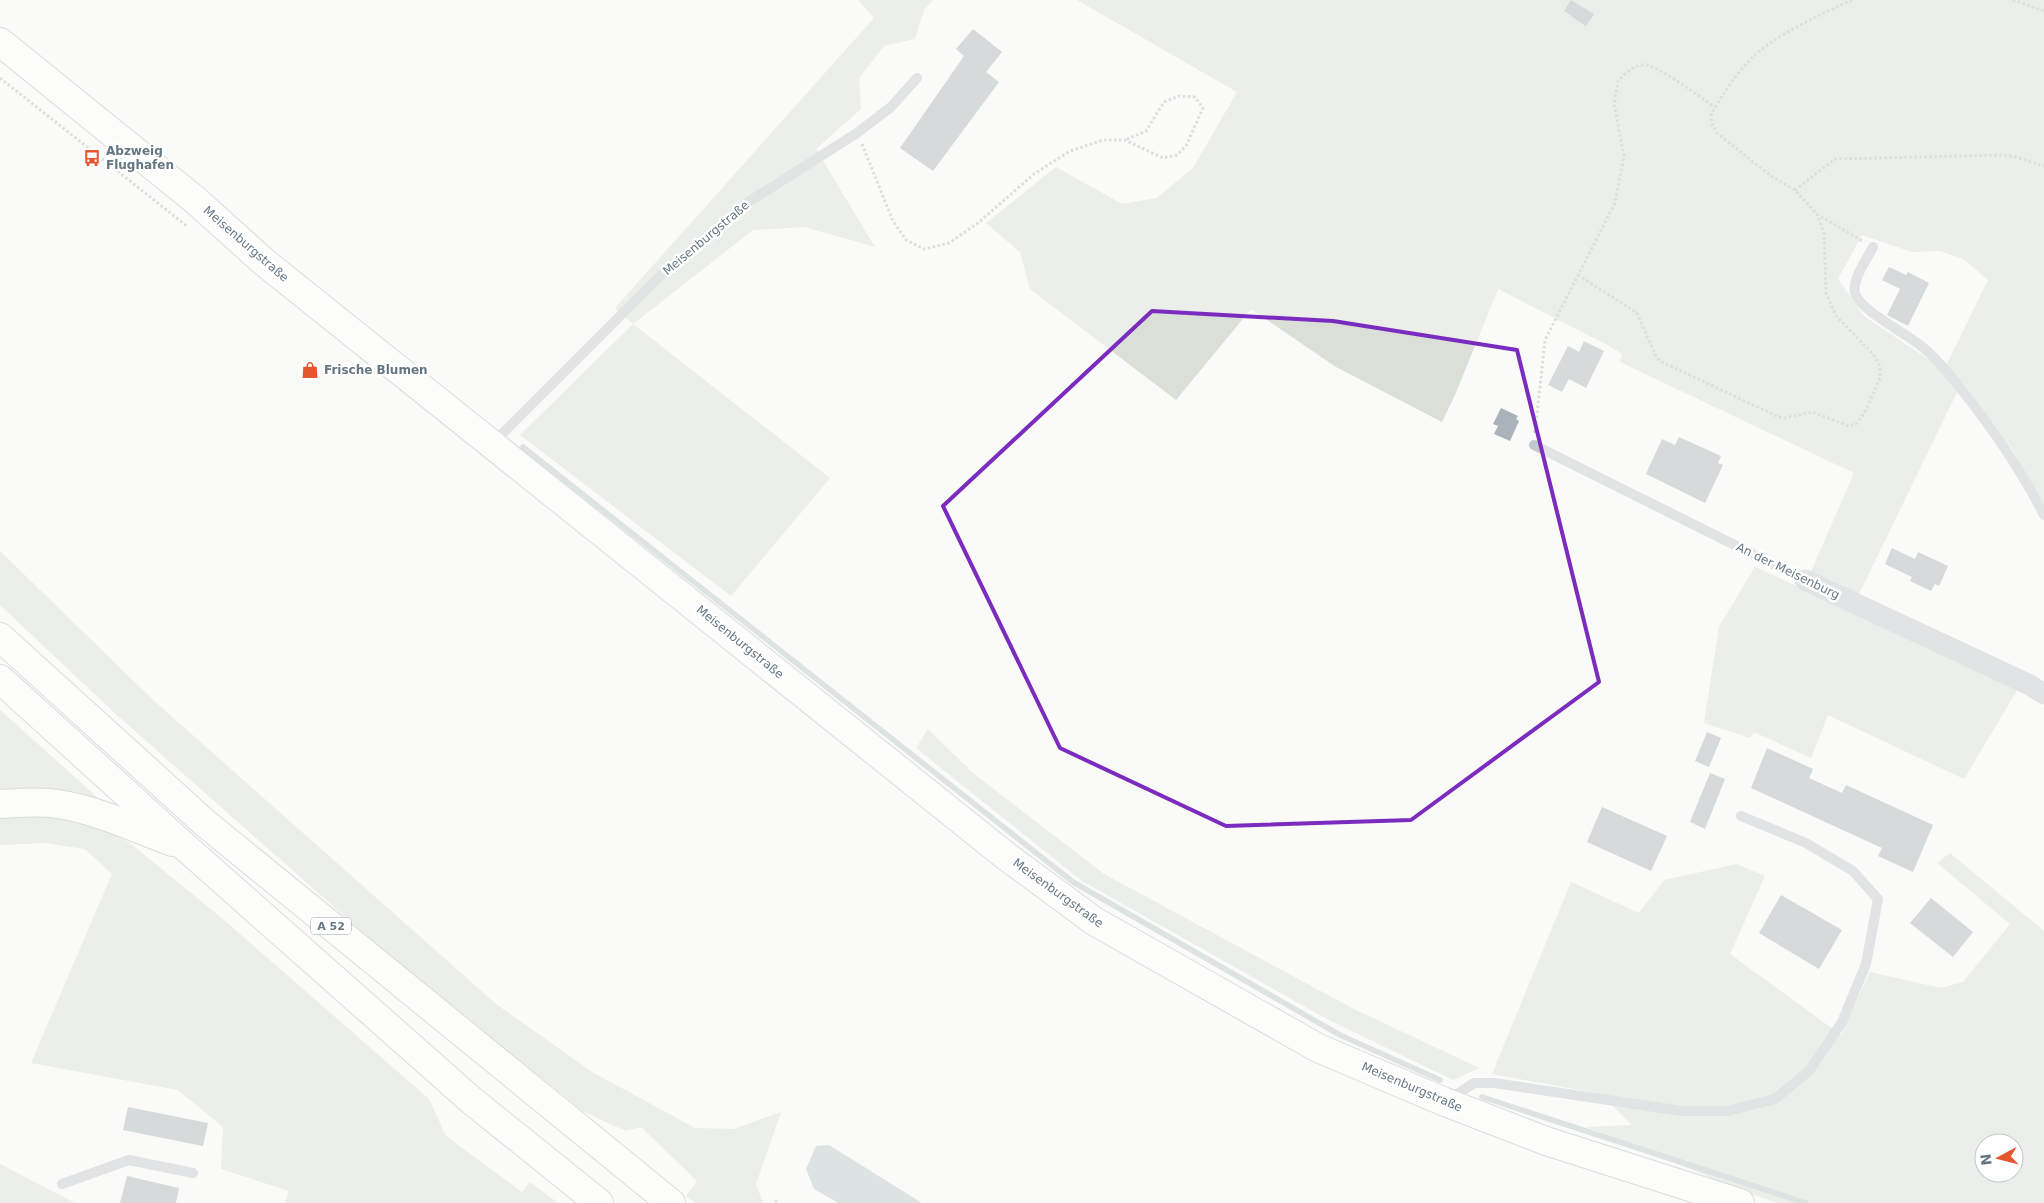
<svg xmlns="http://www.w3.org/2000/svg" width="2044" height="1203" font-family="'DejaVu Sans',sans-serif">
  <rect width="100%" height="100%" fill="#fafaf8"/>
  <g fill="#dadfd7" fill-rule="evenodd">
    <path d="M 858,0 L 933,0 L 924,10 L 915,39 L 884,46 L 859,78 L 861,109 L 816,149 L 875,247 L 805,227 L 753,230 L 633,324 L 830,478 L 731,596 L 520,435 L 633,324 L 615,308 L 874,18 Z"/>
    <path d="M 1077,0 L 2044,0 L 2044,504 L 2010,446 L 1962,382 L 1858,596 L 1810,574 L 1854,473 L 1620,362 L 1622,354 L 1613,348 L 1498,289 L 1455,395 L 1442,422 L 1336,367 L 1251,309 L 1176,400 L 1030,289 L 1020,252 L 986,223 L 1056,167 L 1122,204 L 1157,198 L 1193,168 L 1237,92 ZM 1862,235 L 1912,252 L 1940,251 L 1965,260 L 1988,280 L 1944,370 L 1864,316 L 1838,279 Z"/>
    <path d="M 0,551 L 152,699 L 496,1004 L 592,1072 L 695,1128 L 734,1129 L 781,1112 L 756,1184 L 763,1203 L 696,1203 L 686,1196 L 697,1181 L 641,1127 L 626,1131 L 584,1112 L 402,967 L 118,716 L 0,605 Z"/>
    <path d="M 1755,567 L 2019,687 L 1964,779 L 1828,715 L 1811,758 L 1754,732 L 1750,738 L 1704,723 L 1719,627 Z"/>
    <path d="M 0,710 L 106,805 L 0,791 Z"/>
    <path d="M 928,729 L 974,774 L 1104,874 L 1354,1009 L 1479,1068 L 1453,1080 L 1327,1019 L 1082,881 L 916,748 Z"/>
    <path d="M 36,812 L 87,819 L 131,844 L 224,920 L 429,1099 L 446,1136 L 522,1192 L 530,1182 L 558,1203 L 285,1203 L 289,1191 L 221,1169 L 223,1127 L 178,1090 L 31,1063 L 112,874 L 85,849 L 45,843 L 0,845 L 0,819 Z"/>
    <path d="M 1950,853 L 2044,931 L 2044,1203 L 1778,1203 L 1751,1194 L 1587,1127 L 1632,1125 L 1601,1094 L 1492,1074 L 1571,882 L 1639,913 L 1664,880 L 1737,864 L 1765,876 L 1730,954 L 1841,1035 L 1870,972 L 1941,988 L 1963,982 L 2010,924 L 1937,863 ZM 1984,1143 L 2014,1143 L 2014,1173 L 1984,1173 Z"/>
    <path d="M 0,1164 L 75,1203 L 0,1203 Z"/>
  </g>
  <path fill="#bbc7cb" d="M 829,1145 L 922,1203 L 838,1203 L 814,1189 L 806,1169 L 816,1146 Z"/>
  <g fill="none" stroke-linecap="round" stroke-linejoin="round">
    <g stroke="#bbc7cb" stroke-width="5.5">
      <path d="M 523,447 L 1073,882 L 1340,1035 L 1440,1080"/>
      <path d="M 1482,1097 L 1806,1203"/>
    </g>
  </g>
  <g fill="#aab3b9">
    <path d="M 1571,0 L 1594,14 L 1586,26 L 1564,11 Z"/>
    <path d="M 973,29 L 1002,52 L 986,72 L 999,82 L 933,171 L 900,148 L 964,56 L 956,49 Z"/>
    <path d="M 1889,267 L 1906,275 L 1908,272 L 1929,283 L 1908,326 L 1887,315 L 1900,289 L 1882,280 Z"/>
    <path d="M 1584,341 L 1604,351 L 1586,388 L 1569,379 L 1562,392 L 1548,385 L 1568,346 L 1579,352 Z"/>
    <path d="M 1501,408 L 1518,416 L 1516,419 L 1519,421 L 1510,441 L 1494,434 L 1498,426 L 1493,424 Z"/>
    <path d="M 1679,437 L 1721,456 L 1718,463 L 1723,465 L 1705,503 L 1646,474 L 1662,439 L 1675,445 Z"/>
    <path d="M 1892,548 L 1915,559 L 1918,552 L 1948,566 L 1939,586 L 1935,584 L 1931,591 L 1910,581 L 1912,577 L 1885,564 Z"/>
    <path d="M 1707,732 L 1721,738 L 1709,767 L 1695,761 Z"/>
    <path d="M 1767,748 L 1813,769 L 1809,778 L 1842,793 L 1846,785 L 1933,825 L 1913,872 L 1878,856 L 1882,848 L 1751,788 Z"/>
    <path d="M 1710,773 L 1725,779 L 1705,829 L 1690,822 Z"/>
    <path d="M 1602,807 L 1667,836 L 1651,871 L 1587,842 Z"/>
    <path d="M 1781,895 L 1842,930 L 1819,969 L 1759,933 Z"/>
    <path d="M 1931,898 L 1973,932 L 1953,957 L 1910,923 Z"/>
    <path d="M 128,1107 L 208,1123 L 203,1146 L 123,1130 Z"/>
    <path d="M 127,1176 L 179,1188 L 176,1203 L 120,1203 Z"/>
  </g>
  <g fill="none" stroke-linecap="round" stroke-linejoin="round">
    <g stroke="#b3babf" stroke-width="30">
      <path id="secondary" d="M 0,42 L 194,199 L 264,262 L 1006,856 L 1094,921 L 1318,1048 L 1445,1102 L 1546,1141 L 1740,1203"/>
    </g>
    <g stroke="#b4b9bd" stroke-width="30">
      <g id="highway">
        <path d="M 0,637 L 205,823 L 671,1203"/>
        <path d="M 0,679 L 184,846 L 471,1100 L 599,1203"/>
        <path d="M 0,804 C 19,803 39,801 58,804 C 97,810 135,828 172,842"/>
      </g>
    </g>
    <g stroke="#bbbfc2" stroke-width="3" stroke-dasharray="2.5 2.5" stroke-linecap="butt">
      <path d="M 1852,0 C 1824,12 1772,37 1752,58 C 1736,74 1721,96 1711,115 L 1712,124 L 1717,133 L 1771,176 L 1795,190 L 1817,214 L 1862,241"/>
      <path d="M 2013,0 L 2044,11"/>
      <path d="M 0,78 L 188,227"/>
      <path d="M 862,144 L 893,221 L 906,240 L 924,249 L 949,243 L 978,223 L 1034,174 L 1070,151 L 1103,140 L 1125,140 L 1163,158 L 1177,155 L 1186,146 L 1203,108 L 1195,97 L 1179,96 L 1164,102 L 1146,131 L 1125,140"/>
      <path d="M 1795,190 L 1835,159 L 2001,155 L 2016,157 L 2044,166"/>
      <path d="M 1578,275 L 1637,313 L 1656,356 L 1662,362 L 1779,417 L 1784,418 L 1812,412 L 1849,426 L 1857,423 L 1865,412 L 1880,378 L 1880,366 L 1873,354 L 1836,316 L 1826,293 L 1824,233 L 1817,214"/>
      <path d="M 1535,433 L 1545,340 L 1615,203 L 1624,156 L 1614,104 L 1618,81 C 1625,74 1633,65 1644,65 C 1657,64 1702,99 1715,107"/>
      <path d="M 775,1201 L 779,1203"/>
    </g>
    <g stroke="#c3c8cc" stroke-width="10">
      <path d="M 1873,247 C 1867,259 1852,279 1855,293 C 1860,311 1910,335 1925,349 C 1940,362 1953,379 1965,394 C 1995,432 2022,472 2044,515"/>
      <path d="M 493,443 L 664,272 L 750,201 L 857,133 L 891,107 L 917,78"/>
      <path d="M 1534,445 L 1805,580"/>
      <path d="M 1448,1100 L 1474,1083 L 1494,1083 L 1682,1111 L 1727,1111 L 1775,1099 L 1809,1071 L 1842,1022 L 1866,964 L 1878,899 L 1853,871 L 1806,843 L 1741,816"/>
      <path d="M 62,1184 L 129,1160 L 193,1173"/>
    </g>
    <path stroke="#c3c8cc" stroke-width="21" d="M 1805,580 L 2030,685 L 2044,694"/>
    <use href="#secondary" stroke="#fff" stroke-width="28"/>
    <use href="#highway" stroke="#fff" stroke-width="28"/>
  </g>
  <path d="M0 0H2044V1203H0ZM 1152,311 L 1333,321 L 1517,350 L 1599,682 L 1411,820 L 1226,826 L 1060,748 L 943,506 Z" fill="#fafaf8" fill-opacity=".55" fill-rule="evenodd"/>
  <path fill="none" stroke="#7b2cbf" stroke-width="4" stroke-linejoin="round" d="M 1152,311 L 1333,321 L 1517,350 L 1599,682 L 1411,820 L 1226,826 L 1060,748 L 943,506 Z"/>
  <defs>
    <g id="bus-bare" transform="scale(1.35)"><path d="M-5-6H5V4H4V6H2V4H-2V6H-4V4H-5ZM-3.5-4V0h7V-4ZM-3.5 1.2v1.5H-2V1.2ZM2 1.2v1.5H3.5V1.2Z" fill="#e4572e" stroke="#fff" stroke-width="2.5" paint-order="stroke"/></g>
    <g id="shop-bare" transform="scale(1.35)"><path d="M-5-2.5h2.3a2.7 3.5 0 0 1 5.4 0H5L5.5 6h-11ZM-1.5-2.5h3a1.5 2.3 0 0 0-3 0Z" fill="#e4572e" stroke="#fff" stroke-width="2.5" paint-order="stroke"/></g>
  </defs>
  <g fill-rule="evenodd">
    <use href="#bus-bare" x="92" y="158"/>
    <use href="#shop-bare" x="310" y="370"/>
  </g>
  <g text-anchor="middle" stroke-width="5" stroke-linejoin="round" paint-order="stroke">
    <rect fill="#fff" stroke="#939fa8" stroke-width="1" x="311" y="917.5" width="40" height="17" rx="4"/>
    <g font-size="11" font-weight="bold" fill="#657683">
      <text x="331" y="930">A 52</text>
    </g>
    <g font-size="12" font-weight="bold" fill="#657683" stroke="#fff" text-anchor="start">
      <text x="106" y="155">Abzweig<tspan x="106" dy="14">Flughafen</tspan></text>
      <text x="324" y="374">Frische Blumen</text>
    </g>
    <g font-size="12" fill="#657683" stroke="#fff">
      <text transform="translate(706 238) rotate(-40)" y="4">Meisenburgstraße</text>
      <text transform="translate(246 244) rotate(41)" y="4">Meisenburgstraße</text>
      <text transform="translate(1788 571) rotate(26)" y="4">An der Meisenburg</text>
      <text transform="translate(740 642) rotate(39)" y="4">Meisenburgstraße</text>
      <text transform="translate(1058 893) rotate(36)" y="4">Meisenburgstraße</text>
      <text transform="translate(1412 1087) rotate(23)" y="4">Meisenburgstraße</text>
    </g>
  </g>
  <g transform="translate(1999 1158) rotate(263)"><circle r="24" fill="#ffffff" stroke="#c1c8cd"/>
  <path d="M0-4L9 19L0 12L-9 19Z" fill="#e4572e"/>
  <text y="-8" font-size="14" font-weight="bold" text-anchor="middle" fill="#657683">N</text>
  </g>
</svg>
